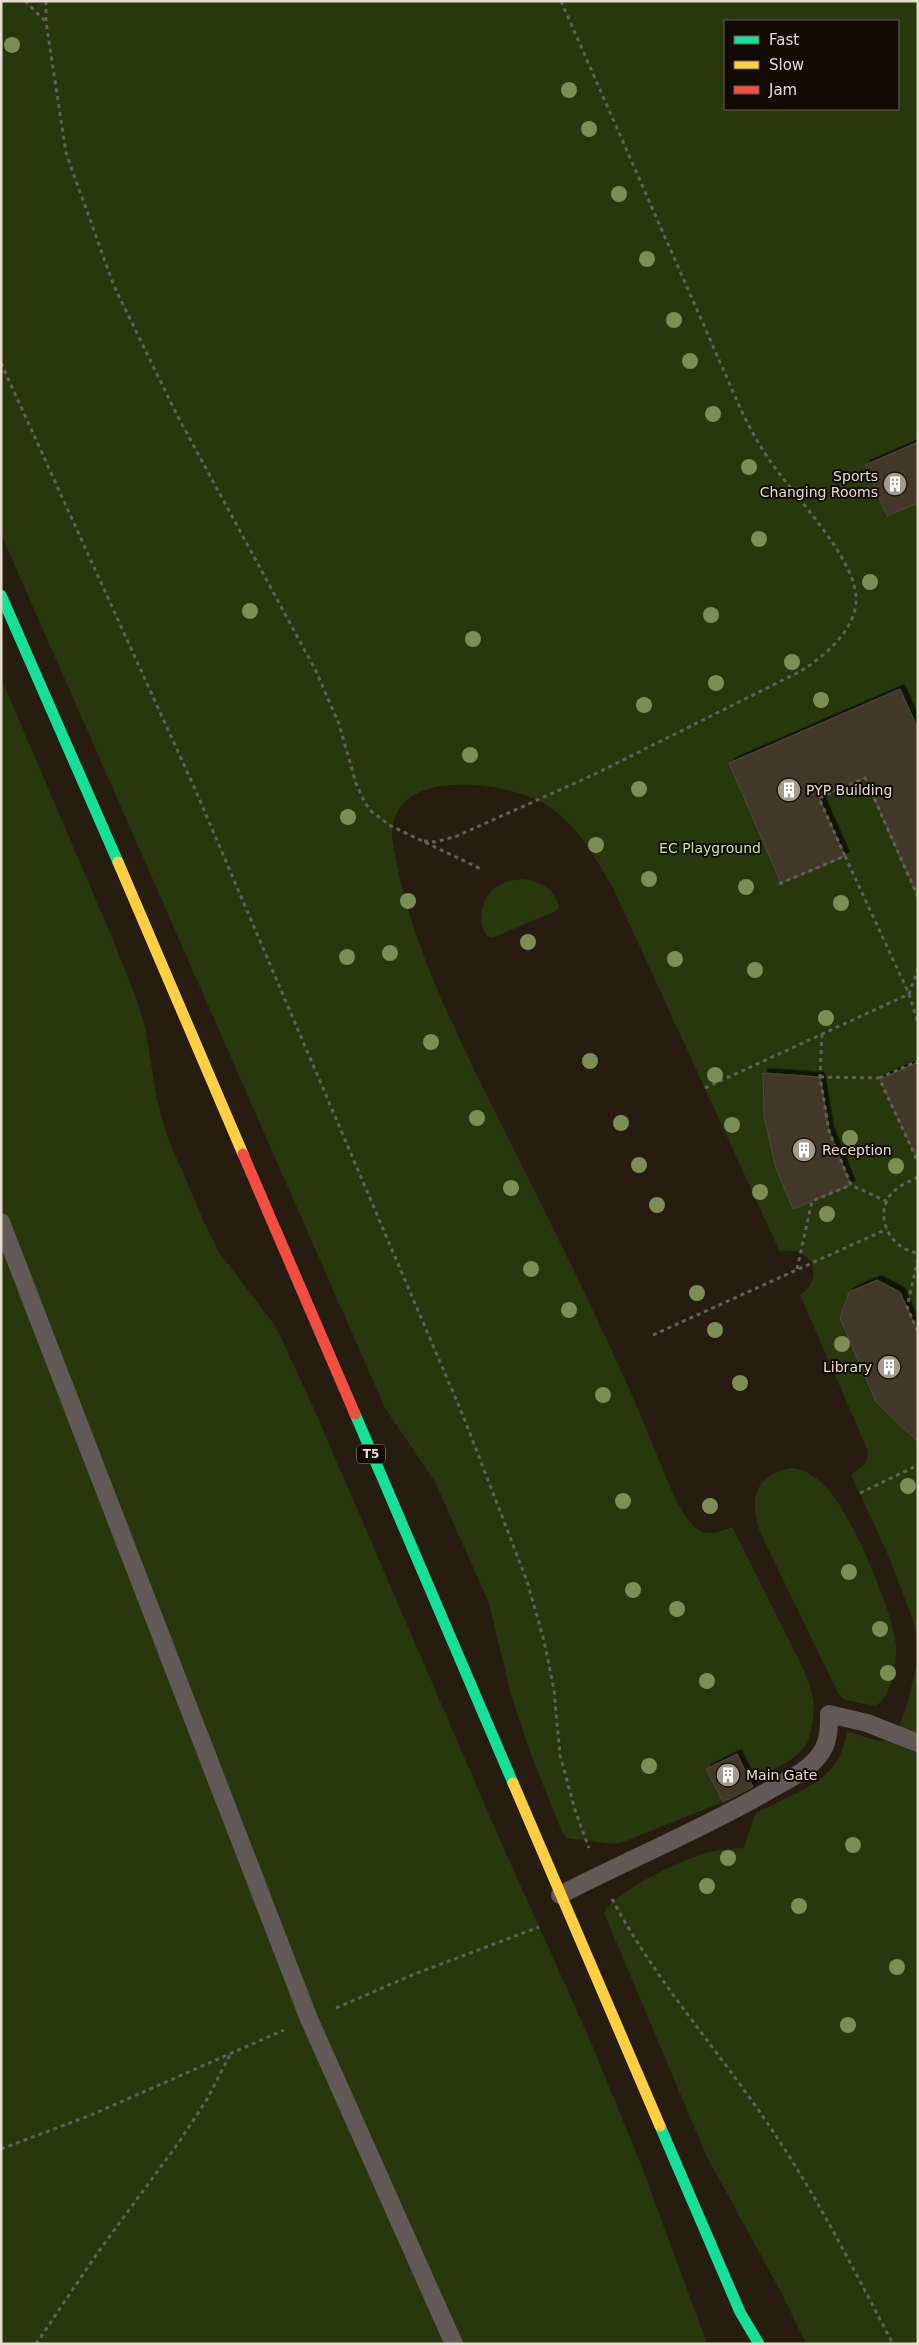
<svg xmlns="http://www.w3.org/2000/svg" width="919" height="2345" font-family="'DejaVu Sans',sans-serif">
  <defs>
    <filter id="shadow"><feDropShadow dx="4.5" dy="-4.5" stdDeviation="0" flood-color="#0009"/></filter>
  </defs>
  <rect width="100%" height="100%" fill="#261d10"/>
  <g fill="#28370c" fill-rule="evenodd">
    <path d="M 1,1 L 918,1 L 918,2344 L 806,2344 L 782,2294 L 706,2155 L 604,1913 C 615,1891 688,1856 713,1851 C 722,1849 733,1849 743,1848 L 756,1813 C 783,1799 820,1787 837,1761 C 843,1752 845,1741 847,1731 L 878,1741 L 888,1740 L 902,1720 L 908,1701 L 917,1663 L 917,1637 L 912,1617 L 886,1550 L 851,1475 L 866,1463 L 868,1451 L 800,1295 C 812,1286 816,1277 812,1263 C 803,1252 793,1248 780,1252 L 612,886 C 595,857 577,825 548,806 C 509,781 391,764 392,836 C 405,930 449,1018 490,1102 C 533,1188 577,1274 617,1362 C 633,1396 647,1431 661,1465 C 669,1484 677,1506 690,1522 C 703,1538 715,1534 732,1527 C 749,1561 766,1595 783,1629 C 794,1651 808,1674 813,1699 C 815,1709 812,1733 807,1743 C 796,1762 769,1771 751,1781 L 737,1754 L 707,1769 L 723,1802 L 623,1842 L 614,1844 L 566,1838 L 560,1827 L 530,1752 L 511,1695 L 489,1603 L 435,1482 L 385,1408 L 1,534 ZM 725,21 L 898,21 L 898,109 L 725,109 Z"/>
    <path d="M 1,678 L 114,942 L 138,1003 L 146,1032 L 157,1100 L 167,1136 L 205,1224 L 219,1252 L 276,1327 L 314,1409 L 497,1833 L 590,2040 L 642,2167 L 707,2344 L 1,2344 Z"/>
    <path d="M 522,879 C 540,881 556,889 559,908 L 556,911 L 492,938 L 487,936 C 477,924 481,900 493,889 C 501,882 512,880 522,879 Z"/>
    <path d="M 791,1468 C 806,1469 817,1478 827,1488 C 851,1514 893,1610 896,1646 C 897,1664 892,1695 876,1706 L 845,1700 L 838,1693 L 760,1532 C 749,1499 754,1475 791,1468 Z"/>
  </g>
  <g fill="#433929" stroke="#4f483d" filter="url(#shadow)">
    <path d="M 918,442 L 918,503 L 887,516 L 865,465 Z"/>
    <path d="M 900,689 L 918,729 L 918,897 L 865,778 L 819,798 L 845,856 L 781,883 L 729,763 Z"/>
    <path d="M 918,1062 L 918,1161 L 880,1079 Z"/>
    <path d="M 763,1073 L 820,1077 L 829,1131 L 851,1185 L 793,1209 L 776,1168 L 764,1117 Z"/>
    <path d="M 877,1280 L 900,1292 L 918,1332 L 918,1442 L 876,1402 L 840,1318 L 849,1292 Z"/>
    <path d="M 737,1754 L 753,1787 L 723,1802 L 706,1769 Z"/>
  </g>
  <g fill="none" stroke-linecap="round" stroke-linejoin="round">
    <g stroke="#635e58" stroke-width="3" stroke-dasharray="4 4" stroke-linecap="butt">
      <path d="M 25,1 L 46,22"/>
      <path d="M 46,1 L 46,22 L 66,153 L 114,286 L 177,415 L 316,671 L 339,724 L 356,783 L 365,803 L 372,812 L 391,826 L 481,869"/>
      <path d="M 1,363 L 195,789 L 464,1418 L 527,1581 L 544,1641 L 554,1690 L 560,1755 L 575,1810 L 589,1848"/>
      <path d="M 424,841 L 435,842 L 457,836 L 593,775 L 801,671 C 824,656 854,632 856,602 C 859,560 791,493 768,458 C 758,443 750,428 742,412 L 561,1"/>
      <path d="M 845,856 L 909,994 L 918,1023"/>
      <path d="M 779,884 L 845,856 L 819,798 L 865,778 L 918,897"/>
      <path d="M 822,1034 L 820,1077 L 829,1131 L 851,1185 L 886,1201"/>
      <path d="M 820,1077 L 879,1078 L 918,1162"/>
      <path d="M 879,1078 L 918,1061"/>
      <path d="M 705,1088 L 909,994 L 918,969"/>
      <path d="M 918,1177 C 909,1182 898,1186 891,1194 C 873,1216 891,1250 918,1253"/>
      <path d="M 918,1259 L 907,1307 L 918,1332"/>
      <path d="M 797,1269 L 812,1201 L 851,1185"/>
      <path d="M 653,1335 L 887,1229"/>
      <path d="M 860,1493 L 918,1465"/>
      <path d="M 612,1899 C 658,1985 723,2055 776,2136 C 820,2202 856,2274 893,2344"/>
      <path d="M 336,2008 L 412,1975 L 539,1927"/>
      <path d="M 1,2149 L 91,2115 L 284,2030"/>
      <path d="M 36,2344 L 96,2255 L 179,2142 L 206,2101 L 230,2055"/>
    </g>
    <g stroke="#605957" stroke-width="18">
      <path d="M 1,1222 L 309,2019 L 454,2344"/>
      <path d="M 560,1895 C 629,1859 701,1830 768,1791 C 785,1781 806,1772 818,1757 C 829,1744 829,1729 829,1714 L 867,1723 L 918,1743"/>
    </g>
    <g stroke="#16e098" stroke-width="11">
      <path d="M 1,595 L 118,862"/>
      <path d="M 355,1414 L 513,1783"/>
      <path d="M 660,2126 L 740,2312 L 759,2344"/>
    </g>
    <g stroke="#ffcf43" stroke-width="11">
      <path d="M 118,862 L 243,1154"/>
      <path d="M 513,1783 L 660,2126"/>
    </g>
    <path stroke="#f24e42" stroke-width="11" d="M 243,1154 L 355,1414"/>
  </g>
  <g fill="#7c8e56">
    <circle cx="12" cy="45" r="8"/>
    <circle cx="569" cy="90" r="8"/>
    <circle cx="589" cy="129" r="8"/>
    <circle cx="619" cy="194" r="8"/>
    <circle cx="647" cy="259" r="8"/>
    <circle cx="674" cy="320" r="8"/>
    <circle cx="690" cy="361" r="8"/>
    <circle cx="713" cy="414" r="8"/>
    <circle cx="749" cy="467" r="8"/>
    <circle cx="759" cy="539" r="8"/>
    <circle cx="870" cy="582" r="8"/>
    <circle cx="250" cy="611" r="8"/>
    <circle cx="711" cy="615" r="8"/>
    <circle cx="473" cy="639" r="8"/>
    <circle cx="792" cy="662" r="8"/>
    <circle cx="716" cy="683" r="8"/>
    <circle cx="821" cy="700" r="8"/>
    <circle cx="644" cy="705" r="8"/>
    <circle cx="470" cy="755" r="8"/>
    <circle cx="639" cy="789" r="8"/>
    <circle cx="348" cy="817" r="8"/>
    <circle cx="596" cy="845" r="8"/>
    <circle cx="649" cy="879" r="8"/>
    <circle cx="746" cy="887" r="8"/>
    <circle cx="408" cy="901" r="8"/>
    <circle cx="841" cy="903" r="8"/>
    <circle cx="528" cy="942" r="8"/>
    <circle cx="390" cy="953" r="8"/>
    <circle cx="347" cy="957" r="8"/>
    <circle cx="675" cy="959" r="8"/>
    <circle cx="755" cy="970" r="8"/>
    <circle cx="826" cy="1018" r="8"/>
    <circle cx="431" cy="1042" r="8"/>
    <circle cx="590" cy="1061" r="8"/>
    <circle cx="715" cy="1075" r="8"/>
    <circle cx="477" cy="1118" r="8"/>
    <circle cx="621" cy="1123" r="8"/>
    <circle cx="732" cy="1125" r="8"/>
    <circle cx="850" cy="1138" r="8"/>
    <circle cx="639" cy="1165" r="8"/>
    <circle cx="896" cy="1166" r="8"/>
    <circle cx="511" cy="1188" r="8"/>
    <circle cx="760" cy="1192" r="8"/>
    <circle cx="657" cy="1205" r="8"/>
    <circle cx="827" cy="1214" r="8"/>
    <circle cx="531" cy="1269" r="8"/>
    <circle cx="697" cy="1293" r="8"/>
    <circle cx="569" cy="1310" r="8"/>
    <circle cx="715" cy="1330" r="8"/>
    <circle cx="842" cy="1344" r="8"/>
    <circle cx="740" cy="1383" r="8"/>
    <circle cx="603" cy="1395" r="8"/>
    <circle cx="908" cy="1486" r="8"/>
    <circle cx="623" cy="1501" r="8"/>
    <circle cx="710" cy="1506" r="8"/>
    <circle cx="849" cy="1572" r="8"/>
    <circle cx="633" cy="1590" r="8"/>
    <circle cx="677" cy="1609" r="8"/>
    <circle cx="880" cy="1629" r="8"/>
    <circle cx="888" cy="1673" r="8"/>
    <circle cx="707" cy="1681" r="8"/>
    <circle cx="649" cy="1766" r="8"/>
    <circle cx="853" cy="1845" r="8"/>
    <circle cx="728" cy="1858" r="8"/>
    <circle cx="707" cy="1886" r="8"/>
    <circle cx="799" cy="1906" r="8"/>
    <circle cx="897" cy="1967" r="8"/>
    <circle cx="848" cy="2025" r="8"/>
  </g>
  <defs>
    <g id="building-disc" transform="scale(1.25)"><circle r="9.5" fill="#a3998c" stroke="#120b03"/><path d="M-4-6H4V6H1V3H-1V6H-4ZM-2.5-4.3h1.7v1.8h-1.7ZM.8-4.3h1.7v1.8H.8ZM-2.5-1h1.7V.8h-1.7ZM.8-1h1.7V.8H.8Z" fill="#fff"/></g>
  </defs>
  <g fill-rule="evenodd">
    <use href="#building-disc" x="895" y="484"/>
    <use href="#building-disc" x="789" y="790"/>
    <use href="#building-disc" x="804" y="1150"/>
    <use href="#building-disc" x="889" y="1367"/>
    <use href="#building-disc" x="728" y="1775"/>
  </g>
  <g text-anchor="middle" stroke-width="4" stroke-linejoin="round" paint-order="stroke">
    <rect fill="#120b03" stroke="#a79d91" stroke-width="1" x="357" y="1444.5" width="28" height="19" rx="4"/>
    <g font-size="12" font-weight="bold" fill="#e7dcce">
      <text x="371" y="1458">T5</text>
    </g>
    <g font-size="14" fill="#e7dcce" stroke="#120b03" text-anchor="start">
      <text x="878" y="481" text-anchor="end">Sports<tspan x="878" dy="16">Changing Rooms</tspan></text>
      <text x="806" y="795">PYP Building</text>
      <text x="822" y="1155">Reception</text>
      <text x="872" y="1372" text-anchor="end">Library</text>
      <text x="746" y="1780">Main Gate</text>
    </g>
    <g font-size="14" fill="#c2eb90" stroke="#120b03">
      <text x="710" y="853">EC Playground</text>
    </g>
  </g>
  <rect width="919" height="2345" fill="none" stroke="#e7dcce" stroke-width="5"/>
  <rect x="724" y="20" width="175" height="90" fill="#120b03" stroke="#675f54"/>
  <rect x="734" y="36" width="25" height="8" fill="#16e098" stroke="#675f54"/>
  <text x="769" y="45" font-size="15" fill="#e7dcce">Fast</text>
  <rect x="734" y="61" width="25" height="8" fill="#ffcf43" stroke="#675f54"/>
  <text x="769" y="70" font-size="15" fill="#e7dcce">Slow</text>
  <rect x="734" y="86" width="25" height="8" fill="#f24e42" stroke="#675f54"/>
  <text x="769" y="95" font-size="15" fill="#e7dcce">Jam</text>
</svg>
